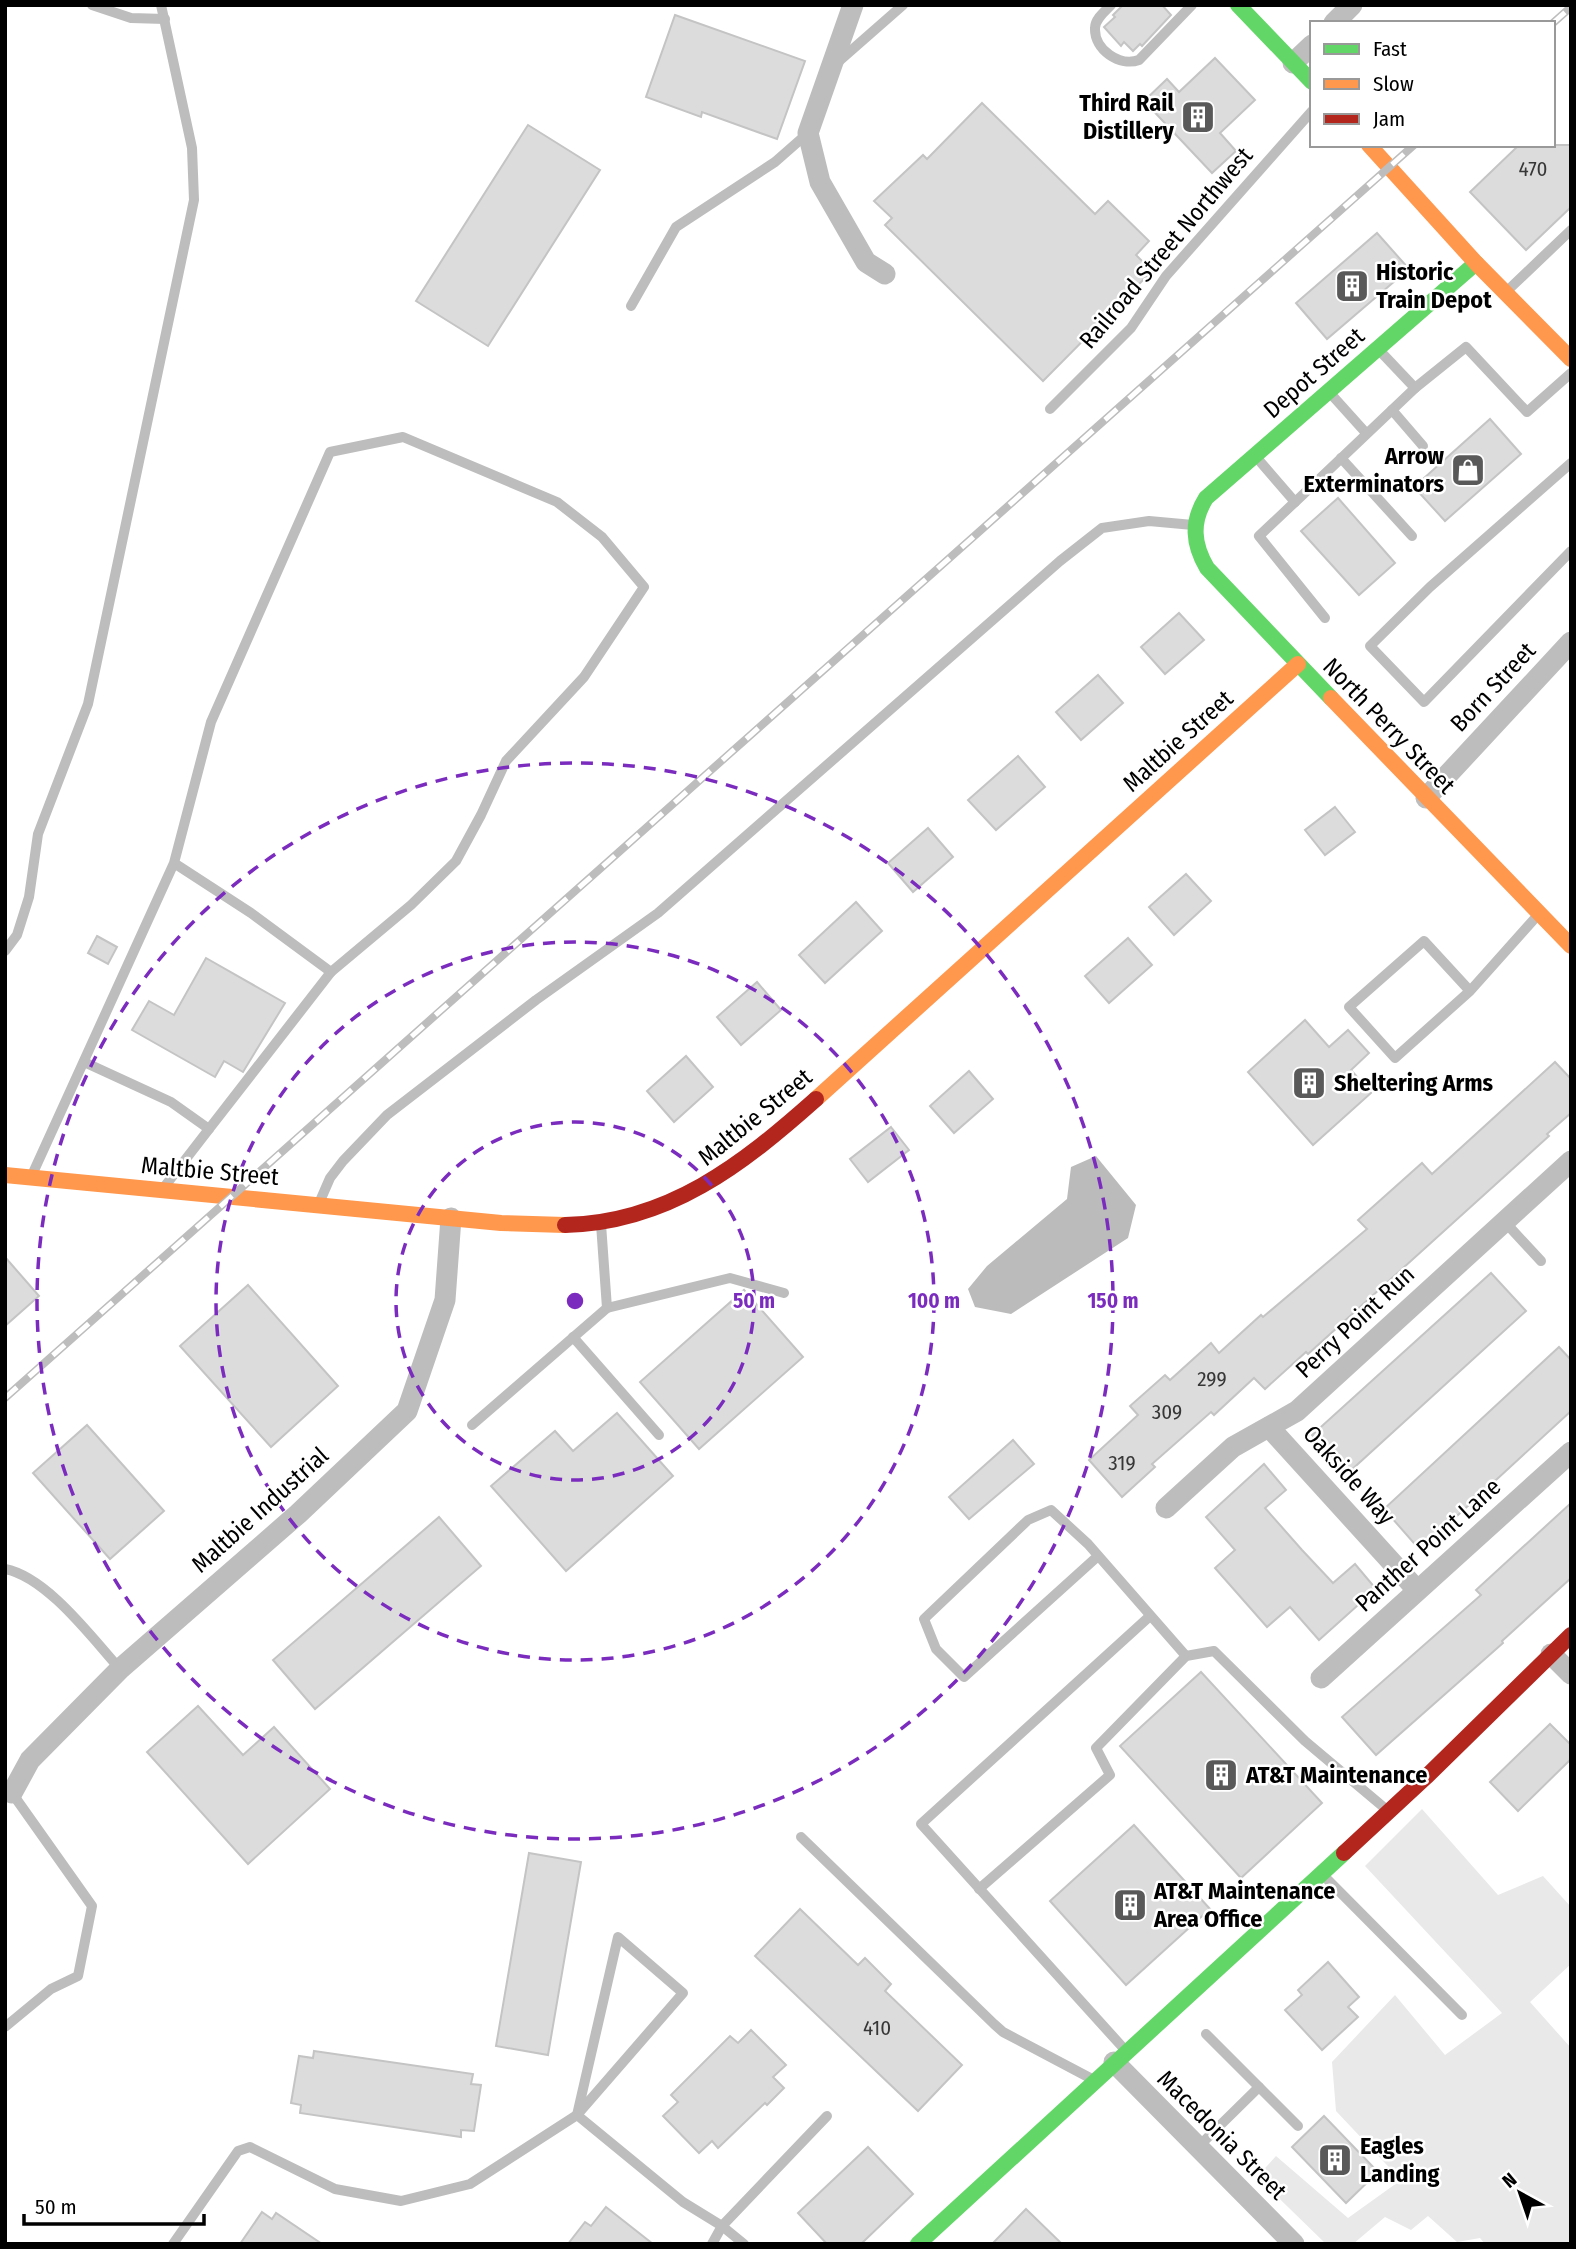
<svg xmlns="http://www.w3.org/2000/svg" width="1576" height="2249" font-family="'Fira Sans Condensed',sans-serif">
  <rect width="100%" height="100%" fill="#fff"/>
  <path fill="#e9e9e9" d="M 1422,1809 L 1498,1895 L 1543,1876 L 1571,1907 L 1571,1964 L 1530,2002 L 1571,2048 L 1571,2244 L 1485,2244 L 1480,2238 L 1457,2242 L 1428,2216 L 1411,2230 L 1385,2217 L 1353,2244 L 1326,2244 L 1257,2177 L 1276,2156 L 1348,2218 L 1401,2180 L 1336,2111 L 1332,2062 L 1395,1995 L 1445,2055 L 1502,2013 L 1365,1866 Z"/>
  <path fill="#bbb" d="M 1096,1156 L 1136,1205 L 1128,1238 L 1011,1314 L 975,1307 L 968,1289 L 987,1266 L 1067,1199 L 1071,1167 Z"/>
  <g fill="#dcdcdc" stroke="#c4c4c4" stroke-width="2">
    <path d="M 1123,5 L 1162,5 L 1171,15 L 1142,46 L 1140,44 L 1133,51 L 1124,42 L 1121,46 L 1104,27 L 1115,17 L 1113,15 Z"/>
    <path d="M 675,15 L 805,61 L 777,139 L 702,112 L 701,117 L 646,97 Z"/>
    <path d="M 1215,58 L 1255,100 L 1220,133 L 1236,151 L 1212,173 L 1144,101 L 1167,79 L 1179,92 Z"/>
    <path d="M 982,103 L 1095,214 L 1108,201 L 1149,241 L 1136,255 L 1152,271 L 1043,381 L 885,225 L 892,218 L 874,201 L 923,155 L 927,159 Z"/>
    <path d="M 528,125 L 600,170 L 488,346 L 416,301 Z"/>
    <path d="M 1519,145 L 1571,145 L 1571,207 L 1526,250 L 1470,192 Z"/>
    <path d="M 1377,233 L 1409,269 L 1327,339 L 1296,303 Z"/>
    <path d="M 1490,419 L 1521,454 L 1445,521 L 1414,487 Z"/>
    <path d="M 1338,498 L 1395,563 L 1359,595 L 1301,531 Z"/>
    <path d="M 1179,613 L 1204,640 L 1165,674 L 1141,647 Z"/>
    <path d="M 1098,675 L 1123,703 L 1081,740 L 1056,712 Z"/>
    <path d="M 1018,756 L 1045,787 L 996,830 L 968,800 Z"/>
    <path d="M 1335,807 L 1355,832 L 1325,855 L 1305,830 Z"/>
    <path d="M 928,828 L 953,857 L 913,892 L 888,863 Z"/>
    <path d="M 1186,874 L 1211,901 L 1174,935 L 1149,907 Z"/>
    <path d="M 856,902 L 882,931 L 825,983 L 799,955 Z"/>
    <path d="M 97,936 L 117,947 L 108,964 L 88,953 Z"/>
    <path d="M 1128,938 L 1152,965 L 1109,1003 L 1085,976 Z"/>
    <path d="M 206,958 L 285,1003 L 243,1072 L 224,1061 L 215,1077 L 132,1030 L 149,1001 L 174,1015 Z"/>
    <path d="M 757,982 L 781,1010 L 741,1045 L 717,1017 Z"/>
    <path d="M 1305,1020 L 1329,1047 L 1348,1030 L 1369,1053 L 1351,1070 L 1371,1093 L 1313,1145 L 1248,1072 Z"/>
    <path d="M 686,1056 L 713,1087 L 674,1122 L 647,1091 Z"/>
    <path d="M 1555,1062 L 1571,1079 L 1571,1113 L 1547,1134 L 1549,1136 L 1308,1354 L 1306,1352 L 1265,1389 L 1254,1378 L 1214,1415 L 1211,1412 L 1152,1464 L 1155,1467 L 1122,1497 L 1089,1460 L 1138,1415 L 1130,1406 L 1165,1375 L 1170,1380 L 1211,1343 L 1219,1353 L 1261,1315 L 1263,1317 L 1367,1229 L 1358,1220 L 1422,1163 L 1432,1174 Z"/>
    <path d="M 969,1071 L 993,1099 L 954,1133 L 930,1106 Z"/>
    <path d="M 891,1127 L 909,1150 L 868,1182 L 850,1159 Z"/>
    <path d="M 5,1257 L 39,1296 L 5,1326 Z"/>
    <path d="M 1491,1273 L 1526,1311 L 1348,1473 L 1312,1435 Z"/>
    <path d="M 248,1285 L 338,1386 L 271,1447 L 180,1346 Z"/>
    <path d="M 744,1290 L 803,1357 L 699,1449 L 640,1382 Z"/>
    <path d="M 1559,1347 L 1571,1360 L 1571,1411 L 1420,1550 L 1384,1509 Z"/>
    <path d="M 617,1413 L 673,1476 L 566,1571 L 491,1486 L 555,1431 L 573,1451 Z"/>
    <path d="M 87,1425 L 164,1511 L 110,1559 L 33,1473 Z"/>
    <path d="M 1013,1440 L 1034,1464 L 969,1519 L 949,1497 Z"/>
    <path d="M 1264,1464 L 1286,1490 L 1265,1508 L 1302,1550 L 1333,1583 L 1355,1564 L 1376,1589 L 1319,1640 L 1290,1607 L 1267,1627 L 1215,1568 L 1235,1550 L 1206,1517 Z"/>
    <path d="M 1571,1503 L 1571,1578 L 1502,1641 L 1503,1643 L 1376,1755 L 1342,1717 L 1481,1595 L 1476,1590 Z"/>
    <path d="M 439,1517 L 481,1566 L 315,1709 L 273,1660 Z"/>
    <path d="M 1201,1672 L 1322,1803 L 1241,1878 L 1120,1746 Z"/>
    <path d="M 198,1706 L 243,1755 L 274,1727 L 330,1789 L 248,1864 L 147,1752 Z"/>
    <path d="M 1550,1724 L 1571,1745 L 1571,1759 L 1518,1811 L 1490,1782 Z"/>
    <path d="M 1134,1825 L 1210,1909 L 1126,1985 L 1050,1901 Z"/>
    <path d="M 529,1853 L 581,1862 L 548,2055 L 496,2046 Z"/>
    <path d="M 800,1909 L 858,1965 L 865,1958 L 891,1984 L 885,1991 L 962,2065 L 918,2111 L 755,1956 Z"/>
    <path d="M 1328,1962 L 1359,1997 L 1348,2007 L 1358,2017 L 1322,2050 L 1285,2010 L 1302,1995 L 1298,1990 Z"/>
    <path d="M 751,2030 L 786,2065 L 773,2077 L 784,2088 L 767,2105 L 765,2103 L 718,2148 L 712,2141 L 699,2153 L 663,2116 L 678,2102 L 671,2095 L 730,2036 L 738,2043 Z"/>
    <path d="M 314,2051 L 473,2074 L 471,2084 L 481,2085 L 474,2131 L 461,2130 L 461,2137 L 300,2113 L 301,2105 L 291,2103 L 299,2056 L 313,2058 Z"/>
    <path d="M 1324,2116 L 1378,2172 L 1346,2203 L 1292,2147 Z"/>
    <path d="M 868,2147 L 913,2194 L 861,2244 L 827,2244 L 798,2213 Z"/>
    <path d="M 606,2207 L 653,2244 L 568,2244 L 585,2222 L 591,2226 Z"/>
    <path d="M 1026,2209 L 1062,2244 L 992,2244 Z"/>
    <path d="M 262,2212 L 272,2219 L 276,2213 L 322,2244 L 240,2244 Z"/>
  </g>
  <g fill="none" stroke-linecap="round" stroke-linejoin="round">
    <g stroke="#bdbdbd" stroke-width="10">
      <path d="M 92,5 L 131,18 L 165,19"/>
      <path d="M 1111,5 C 1105,11 1095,19 1095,28 C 1094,50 1120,67 1139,60 L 1192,5"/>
      <path d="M 838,62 L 903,5"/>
      <path d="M 1507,291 L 1571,230"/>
      <path d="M 631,306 L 676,227 L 775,162 L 808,133"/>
      <path d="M 1379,350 L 1415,388"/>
      <path d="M 1330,393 L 1366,433"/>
      <path d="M 1050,409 L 1131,328 L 1166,276 L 1312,111"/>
      <path d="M 1392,410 L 1423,446"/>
      <path d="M 1257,458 L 1295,502 L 1259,536 L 1325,618"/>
      <path d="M 1341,458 L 1412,536"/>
      <path d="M 1571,463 L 1430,587 L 1370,646 L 1424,702 L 1571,551"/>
      <path d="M 1295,502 L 1415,388 L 1466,347 L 1527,412 L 1571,373"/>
      <path d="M 5,951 L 17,935 L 29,897 L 38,834 L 88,704 L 194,200 L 192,148 L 161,5"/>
      <path d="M 1470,991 L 1395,1058 L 1349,1007 L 1424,941 L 1470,991 L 1537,916"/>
      <path d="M 84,1062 L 171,1102 L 209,1129 L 165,1186"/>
      <path d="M 209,1129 L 331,972"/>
      <path d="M 32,1175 L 174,863 L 211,722 L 330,452 L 403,437 L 557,502 L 602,537 L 644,587 L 584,677 L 506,761 L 481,815 L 456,861 L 411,905 L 331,972 L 251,913 L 174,863"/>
      <path d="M 320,1201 L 330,1178 L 343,1161 L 387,1115 L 536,1000 L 658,913 L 1060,561 L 1102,528 L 1149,521 L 1193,525"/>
      <path d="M 1504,1221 L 1541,1261"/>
      <path d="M 607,1308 L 730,1278 L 784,1293"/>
      <path d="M 573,1337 L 659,1435"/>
      <path d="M 472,1425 L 607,1308 L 601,1224"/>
      <path d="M 1098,1556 L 964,1677 L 936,1649 L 924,1619 L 1028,1520 L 1051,1510 L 1088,1544 L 1186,1656"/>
      <path d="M 5,1569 C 47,1577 92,1638 120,1669"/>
      <path d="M 801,1837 L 994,2024 L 1003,2032 L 1092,2079"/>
      <path d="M 1323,1875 L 1462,2015"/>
      <path d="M 979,1889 L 1110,1775 L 1096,1748 L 1186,1656 L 1214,1651 L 1305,1741 L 1387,1810"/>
      <path d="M 618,1937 L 683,1993 L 577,2115 Z"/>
      <path d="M 5,2027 L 51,1989 L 78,1976 L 92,1906 L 12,1793 L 10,1794"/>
      <path d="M 1206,2034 L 1298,2126"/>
      <path d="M 1126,2051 L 921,1824 L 1150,1616"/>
      <path d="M 1198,2147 L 1259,2087"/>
      <path d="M 173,2244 L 238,2151 L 250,2147 L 335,2189 L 401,2201 L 470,2184 L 577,2115 L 683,2202 L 722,2226 L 712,2244"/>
      <path d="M 744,2244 L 722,2226 L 827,2116"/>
    </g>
    <g stroke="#bdbdbd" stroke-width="21">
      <path d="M 853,5 L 808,133 L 820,182 L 866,262 L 885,274"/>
      <path d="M 1334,23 L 1352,5"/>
      <path d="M 1293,63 L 1312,45"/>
      <path d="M 1426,798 L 1571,642"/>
      <path d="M 1269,1427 L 1417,1590"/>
      <path d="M 1166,1508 L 1233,1447 L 1297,1411 L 1571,1161"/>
      <path d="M 1551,1654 L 1571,1674"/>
      <path d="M 1321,1678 L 1571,1452"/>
      <path d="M 12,1793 L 30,1760 L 120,1669 L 298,1514 L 407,1411 L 445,1300 L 451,1218"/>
      <path d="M 1114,2062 L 1294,2244"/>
    </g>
    <g stroke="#63d668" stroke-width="16">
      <path d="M 1238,5 L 1312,82"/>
      <path d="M 1331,698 L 1207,568 C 1193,544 1191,522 1206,498 L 1476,263"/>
      <path d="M 918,2244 L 1344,1853"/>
    </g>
    <g stroke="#ff974d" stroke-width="16">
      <path d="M 1369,145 L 1476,263 L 1571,359"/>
      <path d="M 1331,698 L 1571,946"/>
      <path d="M 816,1099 L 1298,664"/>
      <path d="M 5,1175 L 501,1223 L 565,1225"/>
    </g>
    <g stroke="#b3261e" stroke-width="16">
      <path d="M 565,1225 C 668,1223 743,1164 816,1099"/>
      <path d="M 1344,1853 L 1426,1777 L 1571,1635"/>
    </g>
    <g stroke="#bdbdbd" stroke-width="8">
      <g id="rail">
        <path d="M 1553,23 L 1571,7"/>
        <path d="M 5,1398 L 1414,145"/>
      </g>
    </g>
    <use href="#rail" stroke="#fff" stroke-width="5" stroke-dasharray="16" stroke-linecap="butt"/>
  </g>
  <g fill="none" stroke="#7b2cbf" stroke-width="3.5" stroke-dasharray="12 9">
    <circle cx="575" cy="1301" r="179"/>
    <circle cx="575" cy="1301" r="359"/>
    <circle cx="575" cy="1301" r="538"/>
  </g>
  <defs>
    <g id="building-square" transform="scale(1.75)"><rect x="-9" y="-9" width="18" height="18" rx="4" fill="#595959" stroke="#fff"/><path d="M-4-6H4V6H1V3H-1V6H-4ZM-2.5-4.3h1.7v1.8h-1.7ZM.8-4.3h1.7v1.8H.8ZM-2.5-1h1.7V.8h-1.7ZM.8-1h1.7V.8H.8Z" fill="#fff"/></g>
    <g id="shop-square" transform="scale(1.75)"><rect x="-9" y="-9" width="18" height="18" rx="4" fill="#595959" stroke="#fff"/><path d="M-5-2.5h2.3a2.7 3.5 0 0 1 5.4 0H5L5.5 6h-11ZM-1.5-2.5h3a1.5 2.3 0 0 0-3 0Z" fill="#fff"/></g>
  </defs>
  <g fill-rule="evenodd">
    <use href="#building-square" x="1198" y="117"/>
    <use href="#building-square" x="1352" y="286"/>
    <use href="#shop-square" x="1468" y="470"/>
    <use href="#building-square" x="1309" y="1083"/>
    <use href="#building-square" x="1221" y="1775"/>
    <use href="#building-square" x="1130" y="1905"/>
    <use href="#building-square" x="1335" y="2160"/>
  </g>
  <g text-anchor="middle" stroke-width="5" stroke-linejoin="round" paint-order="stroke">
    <g font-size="21" fill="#373737">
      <text x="1533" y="176">470</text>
      <text x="1212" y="1386">299</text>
      <text x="1167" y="1419">309</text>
      <text x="1122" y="1470">319</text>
      <text x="877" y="2035">410</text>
    </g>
    <g font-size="24" font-weight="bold" fill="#000" stroke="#fff" text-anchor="start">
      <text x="1174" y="111" text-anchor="end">Third Rail<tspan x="1174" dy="28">Distillery</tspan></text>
      <text x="1376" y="280">Historic<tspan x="1376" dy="28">Train Depot</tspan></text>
      <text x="1444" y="464" text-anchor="end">Arrow<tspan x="1444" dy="28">Exterminators</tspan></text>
      <text x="1334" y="1091">Sheltering Arms</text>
      <text x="1246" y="1783">AT&amp;T Maintenance</text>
      <text x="1154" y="1899">AT&amp;T Maintenance<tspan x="1154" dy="28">Area Office</tspan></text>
      <text x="1360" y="2154">Eagles<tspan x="1360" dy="28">Landing</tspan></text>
    </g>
    <g font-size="24" fill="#000" stroke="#fff">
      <text transform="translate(1166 248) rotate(-50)" y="8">Railroad Street Northwest</text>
      <text transform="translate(1314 373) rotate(-41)" y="8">Depot Street</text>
      <text transform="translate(1493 687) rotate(-47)" y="8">Born Street</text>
      <text transform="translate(1389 726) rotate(46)" y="8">North Perry Street</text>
      <text transform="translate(1178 741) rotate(-42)" y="8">Maltbie Street</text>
      <text transform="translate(755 1117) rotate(-39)" y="8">Maltbie Street</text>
      <text transform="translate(210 1171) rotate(5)" y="8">Maltbie Street</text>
      <text transform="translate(1355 1322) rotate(-43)" y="8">Perry Point Run</text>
      <text transform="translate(1349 1475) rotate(48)" y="8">Oakside Way</text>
      <text transform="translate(260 1510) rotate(-42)" y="8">Maltbie Industrial</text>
      <text transform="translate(1428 1545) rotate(-42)" y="8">Panther Point Lane</text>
      <text transform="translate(1222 2135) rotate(45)" y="8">Macedonia Street</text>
    </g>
  </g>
  <circle cx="575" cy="1301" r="10" fill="#7b2cbf" stroke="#fff" stroke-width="3.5"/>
  <g font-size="21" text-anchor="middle" font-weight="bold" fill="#7b2cbf" stroke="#fff" stroke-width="5" stroke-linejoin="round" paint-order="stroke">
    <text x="754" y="1308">50 m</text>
    <text x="934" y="1308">100 m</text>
    <text x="1113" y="1308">150 m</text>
  </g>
  <rect width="1576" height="2249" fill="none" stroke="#000000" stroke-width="14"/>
  <rect x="1310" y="21" width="245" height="126" fill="#ffffff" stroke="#999999" stroke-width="2"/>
  <rect x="1324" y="44" width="35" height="10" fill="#63d668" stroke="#999999" stroke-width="2"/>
  <text x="1373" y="56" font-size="21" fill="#000000">Fast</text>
  <rect x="1324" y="79" width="35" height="10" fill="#ff974d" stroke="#999999" stroke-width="2"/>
  <text x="1373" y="91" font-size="21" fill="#000000">Slow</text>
  <rect x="1324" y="114" width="35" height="10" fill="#b3261e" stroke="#999999" stroke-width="2"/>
  <text x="1373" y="126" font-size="21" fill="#000000">Jam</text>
  <g transform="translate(1520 2193) rotate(320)" stroke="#ffffff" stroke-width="5" paint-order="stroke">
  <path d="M0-5L12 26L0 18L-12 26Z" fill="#000000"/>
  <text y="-10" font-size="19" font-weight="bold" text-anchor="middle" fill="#000000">N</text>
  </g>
  <path d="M24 2214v10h180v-10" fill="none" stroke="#000000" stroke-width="3.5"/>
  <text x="35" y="2214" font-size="21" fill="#000000" stroke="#ffffff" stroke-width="5" paint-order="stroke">50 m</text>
</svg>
